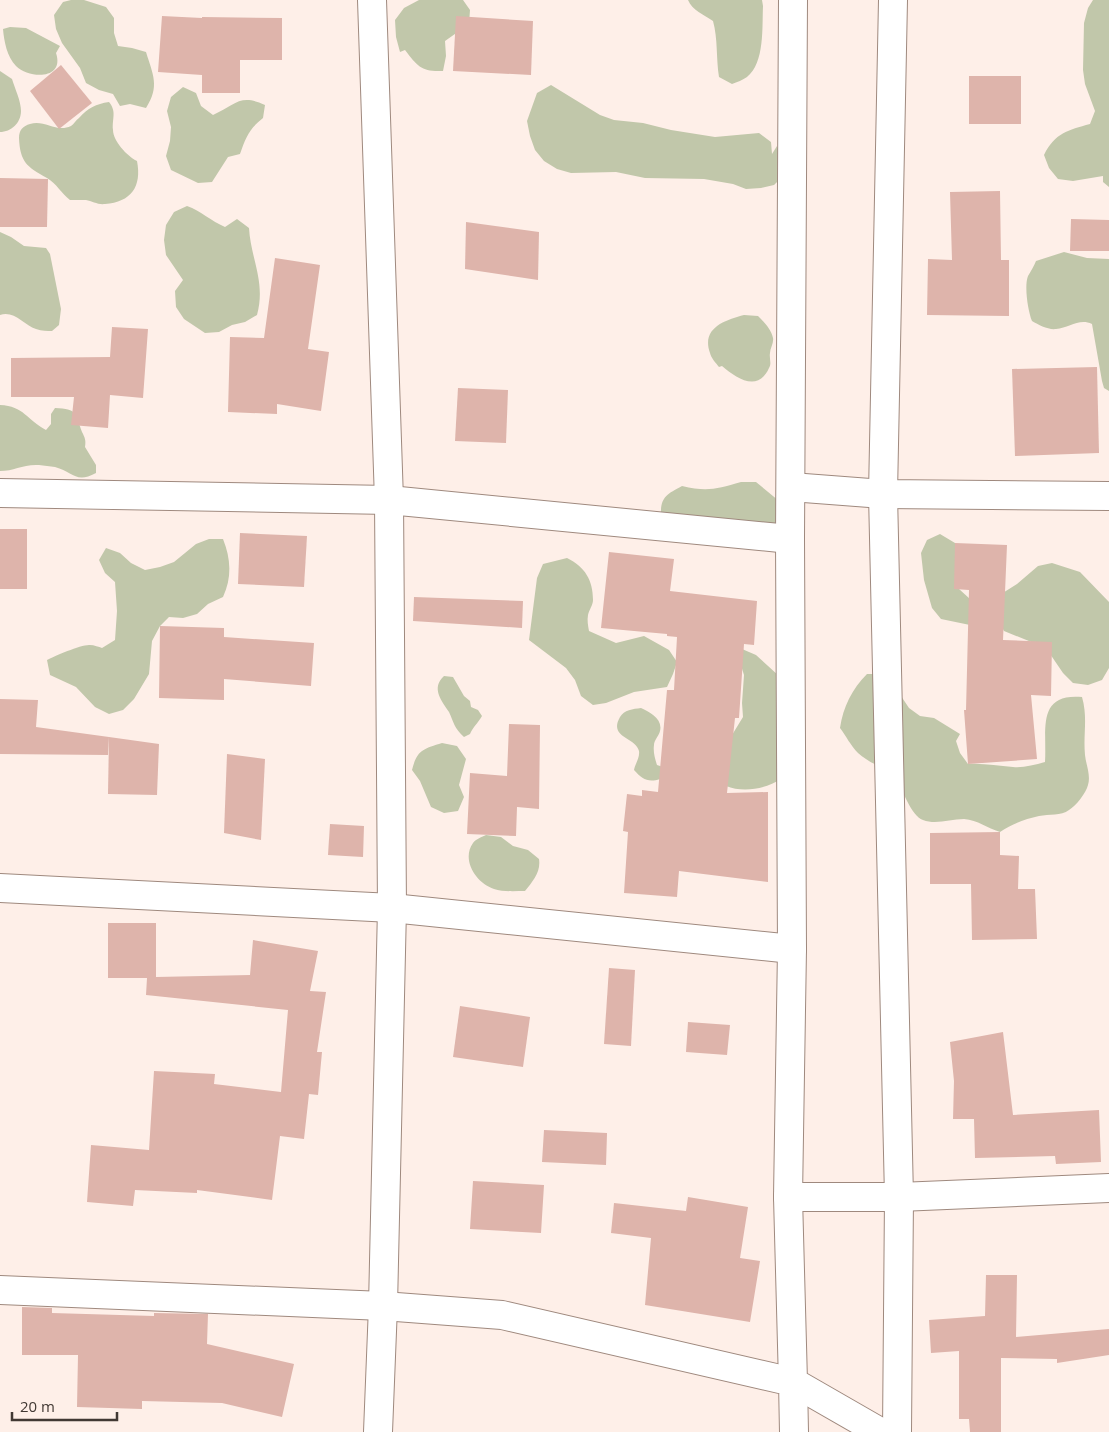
<svg xmlns="http://www.w3.org/2000/svg" width="1109" height="1432" font-family="'Open Sans',sans-serif">
  <rect width="100%" height="100%" fill="#feefe8"/>
  <g fill="#c1c7aa">
    <path d="M 71,0 L 84,0 L 106,7 L 114,18 L 114,33 L 118,46 L 132,48 L 146,52 C 153,75 160,86 146,108 L 130,104 L 120,106 L 113,94 L 99,90 L 86,83 L 80,68 L 62,43 L 56,29 L 54,15 L 63,2 Z"/>
    <path d="M 419,0 L 463,0 L 470,10 L 469,24 L 445,41 L 446,56 L 443,71 C 422,72 418,67 405,50 L 400,52 L 396,37 L 395,20 L 404,8 Z"/>
    <path d="M 688,0 L 762,0 L 763,6 C 762,26 765,63 747,77 C 743,80 737,82 732,84 L 719,77 C 716,58 718,39 713,21 C 704,15 692,10 688,0 Z"/>
    <path d="M 1093,0 L 1109,0 L 1109,187 L 1103,182 L 1103,176 L 1073,181 L 1058,179 L 1049,168 L 1044,155 C 1055,133 1068,130 1090,124 L 1095,111 L 1085,84 L 1083,70 L 1084,23 L 1088,8 Z"/>
    <path d="M 10,27 L 26,28 L 60,46 L 56,53 C 65,80 29,79 16,66 C 7,57 4,41 3,29 Z"/>
    <path d="M 0,71 L 12,79 C 15,89 21,101 21,111 C 21,123 11,132 0,132 Z"/>
    <path d="M 551,85 L 600,115 L 614,120 L 643,123 L 671,130 L 715,137 L 759,133 L 771,142 L 772,154 L 777,146 L 784,175 L 774,185 L 761,188 L 746,189 L 733,184 L 704,179 L 645,178 L 616,172 L 571,173 L 557,169 L 544,161 L 535,150 L 530,136 L 527,121 L 537,93 Z"/>
    <path d="M 183,87 L 196,93 L 201,106 L 213,115 C 235,105 240,93 265,105 L 263,118 C 249,129 246,137 240,154 L 228,157 L 212,182 L 198,183 L 171,170 L 166,156 L 170,141 L 171,127 L 167,111 L 171,97 Z"/>
    <path d="M 109,102 C 117,112 112,118 113,130 C 113,141 127,156 137,161 C 142,187 131,202 105,204 C 98,205 92,201 86,200 C 81,200 75,200 70,200 C 62,194 56,183 47,178 C 27,167 20,162 19,138 C 19,130 23,126 30,124 C 44,119 56,133 71,126 C 74,124 76,120 79,118 C 88,108 96,104 109,102 Z"/>
    <path d="M 187,206 C 201,211 211,221 225,227 L 237,219 L 249,228 C 251,260 266,282 257,315 L 245,322 L 232,325 L 219,332 L 205,333 L 184,319 L 176,307 L 175,291 L 183,280 L 166,255 L 164,240 L 166,225 L 174,212 Z"/>
    <path d="M 0,232 L 11,237 L 24,246 L 46,248 L 50,254 L 61,309 L 59,325 L 52,331 C 47,331 42,331 36,329 C 24,325 14,310 0,315 Z"/>
    <path d="M 1064,252 L 1087,258 L 1109,259 L 1109,391 L 1104,388 L 1102,381 L 1092,324 C 1079,318 1069,328 1056,329 C 1048,330 1039,325 1032,321 C 1028,311 1024,286 1028,276 C 1031,271 1034,266 1036,261 Z"/>
    <path d="M 744,315 L 758,316 C 764,322 771,329 773,338 C 774,343 770,348 770,353 C 769,358 772,364 769,368 C 758,393 736,378 722,366 L 719,367 C 716,363 711,358 710,353 C 701,328 725,320 744,315 Z"/>
    <path d="M 0,405 C 24,406 27,420 46,430 L 51,424 L 51,414 L 55,408 C 78,409 75,413 82,432 C 85,438 86,440 85,447 L 96,465 L 96,473 C 76,484 73,472 55,467 C 50,466 44,466 39,465 C 23,464 14,471 0,471 Z"/>
    <path d="M 741,482 L 756,482 L 779,501 L 778,517 L 772,530 L 661,518 C 660,498 665,495 682,486 C 707,492 717,489 741,482 Z"/>
    <path d="M 940,534 L 955,543 L 959,589 L 970,599 L 998,596 L 1017,584 L 1038,566 L 1052,563 L 1080,572 L 1109,602 L 1109,668 L 1102,680 L 1088,685 L 1073,683 L 1063,673 L 1046,648 L 1004,631 L 998,620 L 970,625 L 941,619 L 932,608 L 924,580 L 921,553 L 927,540 Z"/>
    <path d="M 209,539 L 223,539 C 231,559 232,578 223,597 L 208,604 L 197,614 L 183,618 L 169,617 L 160,626 L 152,641 L 149,674 L 134,699 L 123,710 L 109,714 L 95,707 L 76,687 L 50,675 L 47,660 C 55,656 82,644 90,645 C 94,645 99,647 102,648 L 115,640 L 117,611 L 115,582 L 105,573 L 99,560 L 106,548 L 120,553 L 131,563 L 145,570 L 160,567 L 174,562 L 196,544 Z"/>
    <path d="M 567,558 C 585,567 593,580 593,600 C 593,605 589,610 588,615 C 587,620 588,626 589,631 L 616,643 L 644,636 L 669,650 L 677,662 L 673,674 L 667,687 L 634,692 L 606,703 L 593,705 L 581,696 L 575,680 L 566,668 L 529,640 L 537,578 L 543,564 Z"/>
    <path d="M 735,646 L 756,655 L 779,676 L 781,779 C 766,789 743,793 726,786 L 732,735 L 743,717 L 742,703 L 744,675 Z"/>
    <path d="M 867,674 L 883,674 L 901,696 L 909,708 L 920,716 L 934,718 L 960,734 L 956,741 L 960,753 L 968,764 C 984,763 997,766 1013,767 C 1023,768 1034,765 1045,762 C 1047,730 1036,693 1082,697 C 1088,718 1083,734 1085,755 C 1086,765 1091,775 1088,785 C 1086,793 1076,806 1069,810 C 1061,816 1049,814 1039,816 C 1025,819 1012,824 1000,832 C 987,828 978,820 964,819 C 950,819 936,825 923,820 C 911,816 903,789 895,779 C 885,767 870,764 858,753 C 851,746 846,736 840,728 C 843,707 852,689 867,674 Z"/>
    <path d="M 444,676 L 453,677 L 464,696 L 470,701 L 471,707 L 478,710 L 482,716 C 478,723 473,727 470,734 L 464,737 C 454,728 454,723 449,712 C 441,700 431,688 444,676 Z"/>
    <path d="M 641,708 C 650,712 663,719 660,731 C 659,736 654,740 654,745 C 653,752 655,759 657,765 L 663,767 L 660,779 C 648,783 642,779 634,770 C 635,764 640,758 639,751 C 636,737 608,738 620,717 C 624,710 633,709 641,708 Z"/>
    <path d="M 442,743 L 457,746 L 466,759 L 459,785 L 464,797 L 458,811 L 444,813 L 431,807 L 420,781 L 412,770 C 417,750 423,749 442,743 Z"/>
    <path d="M 486,835 L 501,837 L 513,846 L 528,850 L 539,859 C 541,872 533,881 525,891 C 515,891 503,892 494,889 C 476,883 461,860 473,843 C 476,839 482,837 486,835 Z"/>
  </g>
  <g fill="#deb4ab">
    <path d="M 162,16 L 202,18 L 202,17 L 282,18 L 282,60 L 240,60 L 240,93 L 202,93 L 202,75 L 158,72 Z"/>
    <path d="M 456,16 L 533,21 L 531,75 L 453,71 Z"/>
    <path d="M 61,65 L 92,103 L 59,129 L 30,91 Z"/>
    <rect x="969" y="76" width="52" height="48"/>
    <path d="M 0,178 L 48,179 L 47,227 L 0,227 Z"/>
    <path d="M 1000,191 L 1001,260 L 1009,260 L 1009,316 L 927,315 L 928,259 L 952,260 L 950,192 Z"/>
    <path d="M 1071,219 L 1109,220 L 1109,251 L 1070,251 Z"/>
    <path d="M 466,222 L 539,232 L 538,280 L 465,269 Z"/>
    <path d="M 275,258 L 320,265 L 308,349 L 329,352 L 321,411 L 277,404 L 277,414 L 228,412 L 230,337 L 264,338 Z"/>
    <path d="M 112,327 L 148,329 L 143,398 L 110,395 L 108,428 L 71,425 L 74,397 L 11,397 L 11,358 L 110,357 Z"/>
    <path d="M 1097,367 L 1099,453 L 1015,456 L 1012,369 Z"/>
    <path d="M 458,388 L 508,390 L 506,443 L 455,441 Z"/>
    <rect x="0" y="529" width="27" height="60"/>
    <path d="M 240,533 L 307,536 L 304,587 L 238,584 Z"/>
    <path d="M 955,543 L 1007,545 L 1003,640 L 1052,642 L 1051,696 L 1031,695 L 1037,759 L 968,764 L 964,710 L 966,710 L 969,590 L 954,589 Z"/>
    <path d="M 609,552 L 674,559 L 670,591 L 757,601 L 754,645 L 744,644 L 739,718 L 735,718 L 727,793 L 768,792 L 768,882 L 679,871 L 677,897 L 624,893 L 628,832 L 623,831 L 627,794 L 642,796 L 642,790 L 658,792 L 667,690 L 674,690 L 677,637 L 667,636 L 667,634 L 601,628 Z"/>
    <path d="M 414,597 L 523,601 L 522,628 L 413,621 Z"/>
    <path d="M 160,626 L 224,628 L 224,637 L 314,643 L 311,686 L 224,679 L 224,700 L 159,698 Z"/>
    <path d="M 0,699 L 38,700 L 36,727 L 109,737 L 108,755 L 0,754 Z"/>
    <path d="M 509,724 L 540,725 L 539,809 L 517,807 L 516,836 L 467,834 L 470,773 L 507,776 Z"/>
    <path d="M 109,737 L 159,744 L 157,795 L 108,794 Z"/>
    <path d="M 227,754 L 265,759 L 261,840 L 224,833 Z"/>
    <path d="M 330,824 L 364,826 L 363,857 L 328,855 Z"/>
    <path d="M 1000,832 L 1000,855 L 1019,856 L 1018,889 L 1035,889 L 1037,939 L 972,940 L 971,884 L 930,884 L 930,833 Z"/>
    <path d="M 108,923 L 156,923 L 156,977 L 250,975 L 253,940 L 318,951 L 310,991 L 326,992 L 317,1052 L 322,1052 L 318,1095 L 309,1094 L 304,1139 L 280,1136 L 272,1200 L 197,1190 L 197,1193 L 135,1190 L 133,1206 L 87,1202 L 91,1145 L 149,1150 L 154,1071 L 215,1074 L 214,1084 L 281,1092 L 288,1010 L 146,995 L 147,978 L 108,978 Z"/>
    <path d="M 609,968 L 635,970 L 631,1046 L 604,1044 Z"/>
    <path d="M 460,1006 L 530,1017 L 523,1067 L 453,1057 Z"/>
    <path d="M 688,1022 L 730,1025 L 727,1055 L 686,1052 Z"/>
    <path d="M 1003,1032 L 1013,1115 L 1099,1110 L 1101,1162 L 1056,1164 L 1055,1156 L 975,1158 L 974,1119 L 953,1119 L 954,1081 L 950,1042 Z"/>
    <path d="M 544,1130 L 607,1133 L 606,1165 L 542,1162 Z"/>
    <path d="M 473,1181 L 544,1185 L 541,1233 L 470,1229 Z"/>
    <path d="M 688,1197 L 748,1207 L 740,1258 L 760,1261 L 750,1322 L 645,1305 L 651,1238 L 611,1233 L 614,1203 L 686,1211 Z"/>
    <path d="M 986,1275 L 1017,1275 L 1016,1337 L 1109,1329 L 1109,1355 L 1057,1363 L 1057,1359 L 1001,1358 L 1001,1432 L 970,1432 L 969,1419 L 959,1419 L 959,1351 L 931,1353 L 929,1320 L 985,1316 Z"/>
    <path d="M 22,1307 L 52,1308 L 52,1313 L 154,1316 L 154,1313 L 208,1314 L 207,1344 L 294,1364 L 282,1417 L 222,1403 L 142,1401 L 142,1409 L 77,1407 L 78,1355 L 22,1355 Z"/>
  </g>
  <g fill="none" stroke-linecap="round" stroke-linejoin="round">
    <g stroke="#9f897e" stroke-width="30">
      <g id="minor">
        <path d="M 372,0 L 389,500 L 392,908 L 383,1306 L 378,1432"/>
        <path d="M 793,0 L 790,539 L 792,949 L 788,1197 L 899,1197 L 1109,1188"/>
        <path d="M 893,0 L 883,494 L 899,1197 L 897,1432"/>
        <path d="M 791,487 L 883,494 L 1109,496"/>
        <path d="M 0,493 L 389,500 L 790,539"/>
        <path d="M 0,888 L 392,908 L 792,949"/>
        <path d="M 788,1197 L 793,1382 L 880,1432"/>
        <path d="M 0,1290 L 383,1306 L 502,1315 L 793,1382 L 794,1432"/>
      </g>
    </g>
    <use href="#minor" stroke="#fff" stroke-width="28"/>
  </g>
  <path d="M12 1412v8h105v-8" fill="none" stroke="#413833" stroke-width="2.5"/>
  <text x="20" y="1412" font-size="15" fill="#413833" stroke="#feefe8" stroke-width="4" paint-order="stroke">20 m</text>
</svg>
